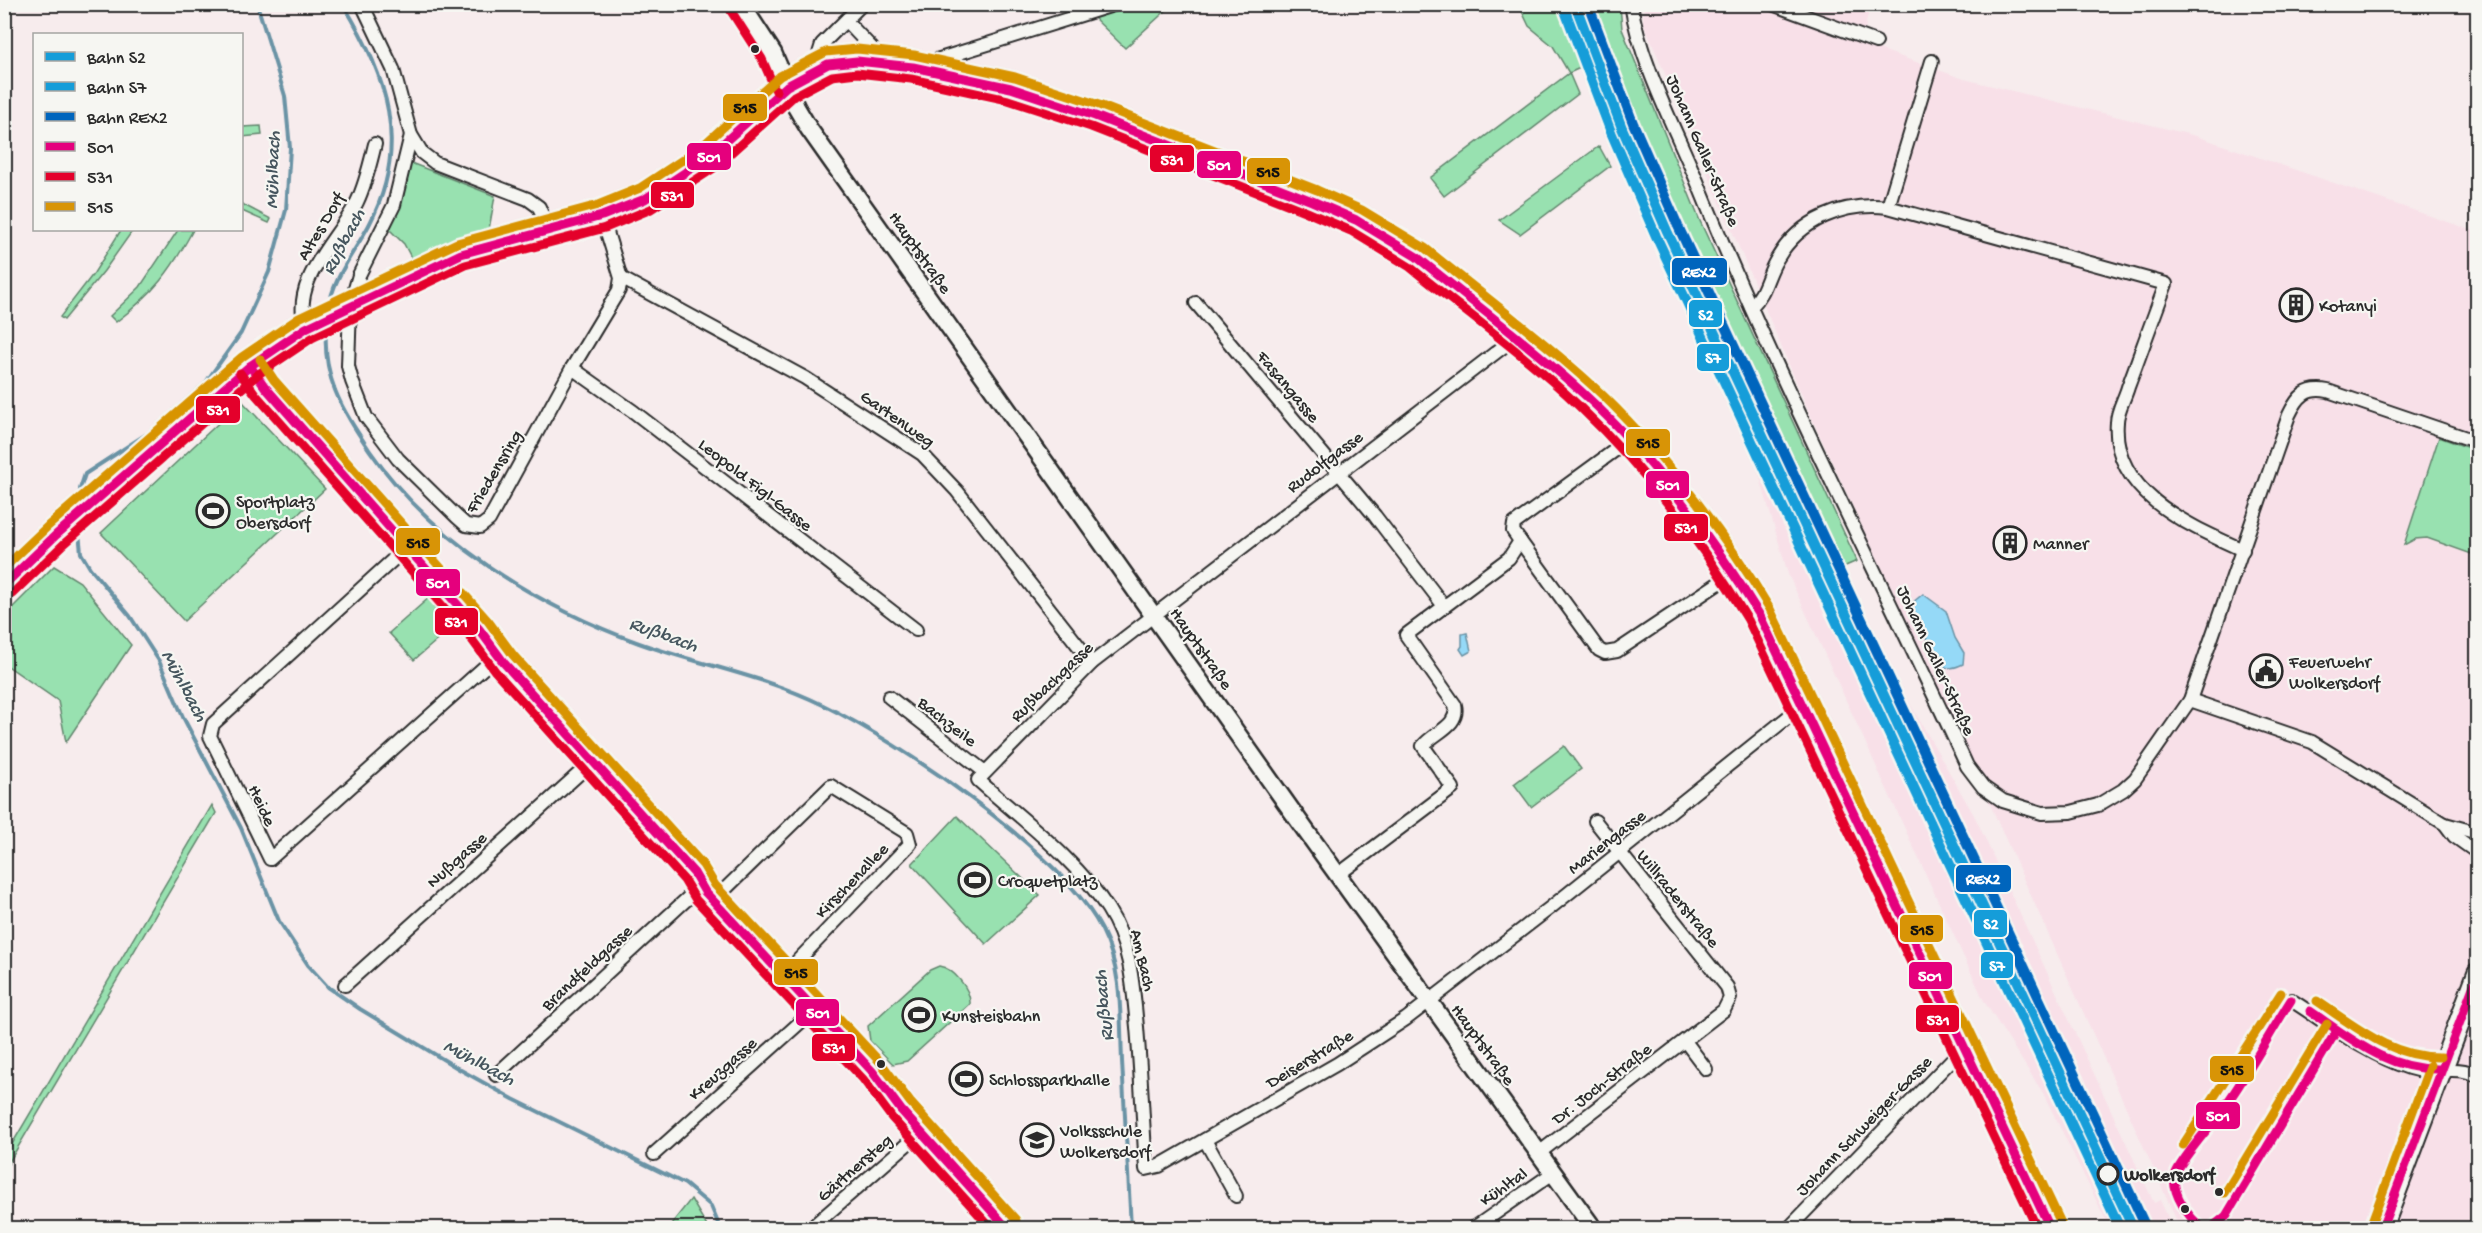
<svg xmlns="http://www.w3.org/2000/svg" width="2482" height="1233" font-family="'Gochi Hand',sans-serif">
  <rect width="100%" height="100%" fill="#f7eced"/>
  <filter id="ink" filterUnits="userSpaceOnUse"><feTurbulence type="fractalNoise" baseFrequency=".0167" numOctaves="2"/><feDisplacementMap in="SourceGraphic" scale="12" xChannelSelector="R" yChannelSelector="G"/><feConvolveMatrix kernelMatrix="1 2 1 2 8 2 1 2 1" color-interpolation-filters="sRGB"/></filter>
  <g filter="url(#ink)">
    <g fill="#f8e0e8">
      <path d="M 1644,5 L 1870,5 L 1862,43 L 1964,79 L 2196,136 L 2477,232 L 2477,1228 L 2180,1228 L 1955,726 L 1813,421 L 1643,22 Z"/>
      <path d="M 1706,299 L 1835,573 L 1975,817 L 2154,1203 L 2160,1200 L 2173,1228 L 2089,1228 L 2106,1220 L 2043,1093 L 1984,1001 L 1788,574 L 1753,454 L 1685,309 Z"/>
    </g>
    <g fill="#98e1b0" stroke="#62866e" stroke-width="1.5">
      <path d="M 1139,5 L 1172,5 L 1125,48 L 1093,17 Z"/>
      <path d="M 1519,5 L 1557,5 L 1580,68 L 1569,73 L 1578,94 L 1444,196 L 1430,178 L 1569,73 L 1553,46 L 1529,26 Z"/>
      <path d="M 1582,5 L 1620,5 L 1622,29 L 1700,221 L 1857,561 L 1834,571 C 1746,385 1651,199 1582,5 Z"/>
      <path d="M 261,126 L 262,135 L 242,137 L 242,127 Z"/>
      <path d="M 1599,146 L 1610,166 L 1520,234 L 1499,220 Z"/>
      <path d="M 411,163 L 495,196 L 488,235 L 443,250 L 415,265 L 404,244 L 390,230 Z"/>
      <path d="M 242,204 L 271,219 L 269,223 L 242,211 Z"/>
      <path d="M 121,230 L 133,230 L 104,271 L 64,320 L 60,317 L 94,273 Z"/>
      <path d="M 178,230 L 193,230 C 171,271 154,293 116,322 L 110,316 L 140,287 Z"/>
      <path d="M 242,401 L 325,489 L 184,621 L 101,533 Z"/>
      <path d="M 2439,437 L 2477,451 L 2477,556 L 2427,538 L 2415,539 L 2404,545 Z"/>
      <path d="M 54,566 L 80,582 L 131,645 L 66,742 L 58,701 L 5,664 L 5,615 Z"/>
      <path d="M 431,596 L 457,623 L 414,660 L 389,633 Z"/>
      <path d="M 1564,746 L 1581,769 L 1531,807 L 1514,784 Z"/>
      <path d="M 212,805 L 216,813 L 5,1169 L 5,1156 Z"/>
      <path d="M 957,816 L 1040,895 L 986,944 L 912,864 Z"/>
      <path d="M 939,966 C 953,968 971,989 970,1004 L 907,1061 L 893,1064 L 870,1041 L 868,1026 L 930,970 Z"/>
      <path d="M 691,1199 L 708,1228 L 668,1228 Z"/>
    </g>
    <g fill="#95d9f7" stroke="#6b93a5" stroke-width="1.5">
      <path d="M 1923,594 L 1946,611 L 1955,638 L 1964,653 L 1963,664 C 1955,668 1948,670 1940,664 L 1934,646 L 1919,631 L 1912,603 Z"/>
      <path d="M 1467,633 L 1471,651 L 1464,655 L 1460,649 L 1462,646 L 1462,634 Z"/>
    </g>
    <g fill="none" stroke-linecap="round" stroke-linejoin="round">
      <g stroke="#6b93a5" stroke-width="4">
        <path d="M 328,311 C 332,279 354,253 369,225 C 411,146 387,75 343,4"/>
        <path d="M 327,321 C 320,375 341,408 370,451 C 432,541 537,606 639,643 C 700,665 765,676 823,705 C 901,743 1063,853 1102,930 C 1123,971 1120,1016 1122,1061 C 1125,1117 1128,1173 1131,1228"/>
        <path d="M 79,508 L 80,489 L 85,474 L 148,433 L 206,382 L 241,333 L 269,272 L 286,210 L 290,148 L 285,96 L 257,4"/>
        <path d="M 78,521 L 81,553 L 90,568 L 130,616 L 159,661 L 183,717 L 241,828 L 279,921 L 308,965 L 328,987 L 360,1009 L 459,1069 L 513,1099 L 685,1184 L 711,1206 L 720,1228"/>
      </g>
      <g stroke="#2b2b2b" stroke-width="16">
        <g id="minor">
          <path d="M 362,4 L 393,69 L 411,135 L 422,153 L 435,163 L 528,199 L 539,207 L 548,229"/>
          <path d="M 1631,4 C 1640,63 1676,130 1699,186 C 1779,383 1878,573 1967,766 L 1983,787 L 2003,801 L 2042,813 L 2071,812 L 2098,805 L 2123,790 L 2135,779 L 2190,700 L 2289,415 C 2298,396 2306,387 2328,391 L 2478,442"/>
          <path d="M 1772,4 L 1876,42"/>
          <path d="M 846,21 L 886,63"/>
          <path d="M 914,67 L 1116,4"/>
          <path d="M 814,70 L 822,44 L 862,4"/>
          <path d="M 787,86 L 828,64 L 857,61 L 913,67 L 1011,88 L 1095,116 L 1356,220 L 1417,257 L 1586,396 L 1629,440 L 1686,510 L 1748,595 L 2050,1228"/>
          <path d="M 411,135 L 394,205 L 359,275 L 350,306 L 348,366 L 352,381 L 366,417 L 398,459 L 457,517 L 466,525 L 480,527 L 489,520 L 572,368 L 619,290 L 621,278 L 602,216"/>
          <path d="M 1888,207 L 1932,61"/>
          <path d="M 621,278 L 805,378 L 922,454 L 957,491 L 1092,663"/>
          <path d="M 1196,303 L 1375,516 L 1444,606"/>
          <path d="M 1751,307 C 1767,291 1766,277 1777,259 C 1800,219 1844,202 1888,207 L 2166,284 C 2153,318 2141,352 2128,387 C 2125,398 2117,411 2117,422 C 2111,493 2190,526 2243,550"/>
          <path d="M 306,328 C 289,281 338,240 357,202 C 366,183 370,164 375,144"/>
          <path d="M 1516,337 L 1092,663 L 978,780 C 1020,818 1077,860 1108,909 C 1131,945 1133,986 1137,1027 C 1141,1074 1143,1122 1146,1169 L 1159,1166 L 1337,1064 L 1406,1019 L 1550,908 L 1792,714 L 1804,708"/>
          <path d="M 250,366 L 265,387 L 479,629 L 504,663 L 549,714 L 694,873 L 705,892 L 872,1071 L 901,1110 L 1007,1228"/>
          <path d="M 572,368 L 634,412 L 916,630"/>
          <path d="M 1520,541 L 1599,650 L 1605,653 L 1617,651 L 1734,573"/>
          <path d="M 407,547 L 213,724 L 210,736 L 270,859 L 499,654"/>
          <path d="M 889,697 L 985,772"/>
          <path d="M 2190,700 L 2312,742 L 2445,824 L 2454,836 L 2478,853"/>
          <path d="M 2445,824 L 2478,833"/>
          <path d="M 1339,874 L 1453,788 L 1423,746 C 1434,732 1460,726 1455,705 L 1406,635 L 1509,558 L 1520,541 L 1513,531 L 1514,524 L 1629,440"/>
          <path d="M 714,900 L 831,786 L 907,833 L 910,844 L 783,976"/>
          <path d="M 345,985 L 593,761"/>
          <path d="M 2291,1000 C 2329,1024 2366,1054 2409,1068 C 2432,1076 2455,1063 2478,1076"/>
          <path d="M 1685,1041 L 1706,1069"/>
          <path d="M 496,1075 L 701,886"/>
          <path d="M 1205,1140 L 1236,1196"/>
          <path d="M 1539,1153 L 1724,1010 L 1730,998 L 1727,987 L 1595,821"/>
          <path d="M 654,1154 L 815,1009"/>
          <path d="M 811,1228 L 921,1132"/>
          <path d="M 1474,1228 L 1553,1173"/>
          <path d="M 1789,1228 L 1964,1047"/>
        </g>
      </g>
      <g stroke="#2b2b2b" stroke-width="20">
        <path id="tertiary" d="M 4,585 L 68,524 L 271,349 L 319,320 L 461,254 L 602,216 L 645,199 L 666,187 L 707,158 L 787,86"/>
      </g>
      <g stroke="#2b2b2b" stroke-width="21">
        <path id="secondary" d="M 741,4 L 773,53 L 796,107 L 809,129 L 1306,831 L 1593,1228"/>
      </g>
      <g stroke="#2b2b2b" stroke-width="24">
        <path id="primary" d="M 2382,1228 L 2478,973"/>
      </g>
      <use href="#minor" stroke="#f6f6f2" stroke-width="12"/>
      <use href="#tertiary" stroke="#f6f6f2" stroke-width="15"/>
      <use href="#secondary" stroke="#f6f6f2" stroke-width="16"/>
      <use href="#primary" stroke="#f6f6f2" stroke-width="20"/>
      <g stroke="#f6f6f2" stroke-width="14">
        <g id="bus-1">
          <path d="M 250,366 L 265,387 L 479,629 L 504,663 L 694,873 L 705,892 L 872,1071 L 901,1110 L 1007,1228"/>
          <path d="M 4,585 L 56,535 L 250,366 L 306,328 L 461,254 L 602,216 L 645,199 L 707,158 L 787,86 L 828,64 L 857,61 L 913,67 L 1011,88 L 1095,116 L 1312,201 L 1356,220 L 1417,257 C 1473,303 1533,347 1586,396 C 1651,456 1713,539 1759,614 L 2050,1228"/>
          <path d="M 2310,1011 C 2351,1039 2389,1071 2441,1069"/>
          <path d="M 2203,1228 C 2189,1219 2169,1190 2176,1173 C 2183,1156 2214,1123 2225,1106 C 2249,1072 2269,1035 2291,1000"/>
          <path d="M 2211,1228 L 2226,1216 L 2337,1030"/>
          <path d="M 2382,1228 L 2478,974"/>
        </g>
      </g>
      <g stroke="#f6f6f2" stroke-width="14">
        <g id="bus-2">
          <path d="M 731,11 L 762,59 L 776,91"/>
          <path d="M 240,373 L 256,395 L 470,637 L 495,671 L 684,880 L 696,900 L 863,1079 L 892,1118 L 991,1228"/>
          <path d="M 12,594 L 64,544 L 257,375 L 312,338 L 465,265 L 605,228 L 651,209 L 714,168 L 794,96 L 832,76 L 857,73 L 911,79 L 1008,100 L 1091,127 L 1307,212 L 1351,231 L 1410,267 C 1465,312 1528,357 1579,406 C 1644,468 1702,543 1748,620 L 2037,1228"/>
        </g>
      </g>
      <g stroke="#f6f6f2" stroke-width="14">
        <g id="bus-3">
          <path d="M 260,359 L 274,380 L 488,621 L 513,655 L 703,865 L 715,885 L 881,1063 L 910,1102 L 1016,1220"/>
          <path d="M 4,568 L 48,526 L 242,357 L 299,318 L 457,243 L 598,205 L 640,188 L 699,149 L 780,76 L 826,52 L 857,49 L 914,55 L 1015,77 L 1099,105 L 1317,190 L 1362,210 L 1425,248 C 1481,294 1541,338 1594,387 C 1657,445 1726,535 1770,609 L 2061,1223"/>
          <path d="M 2317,1001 C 2356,1027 2392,1058 2441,1057"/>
          <path d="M 2183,1145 L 2281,993"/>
          <path d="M 2219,1192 L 2225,1193 L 2327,1024"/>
          <path d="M 2371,1224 L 2430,1065"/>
        </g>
      </g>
      <use href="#bus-1" stroke="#e5007d" stroke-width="9"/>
      <use href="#bus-2" stroke="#e4002b" stroke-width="9"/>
      <use href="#bus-3" stroke="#d89406" stroke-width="9"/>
      <g stroke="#f6f6f2" stroke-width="15">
        <path id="rail-1" d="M 1575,4 L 1622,128 L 1667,231 L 2133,1228"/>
      </g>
      <g stroke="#f6f6f2" stroke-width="15">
        <path id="rail-2" d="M 1564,8 L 1611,132 L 1656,236 L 2120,1228"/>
      </g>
      <g stroke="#f6f6f2" stroke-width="15">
        <path id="rail-3" d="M 1588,4 L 1633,123 L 1678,226 L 2144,1223"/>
      </g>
      <use href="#rail-1" stroke="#159dd9" stroke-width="10"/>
      <use href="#rail-2" stroke="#159dd9" stroke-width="10"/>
      <use href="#rail-3" stroke="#0065bd" stroke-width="10"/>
    </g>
  </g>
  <defs>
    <g id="building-ring" transform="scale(1.725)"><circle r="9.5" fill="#f6f6f2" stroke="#2b2b2b" stroke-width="1.5"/><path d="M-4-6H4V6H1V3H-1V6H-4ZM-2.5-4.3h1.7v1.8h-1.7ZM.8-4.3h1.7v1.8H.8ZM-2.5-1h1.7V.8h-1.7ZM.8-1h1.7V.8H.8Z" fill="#2b2b2b"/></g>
    <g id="stadium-ring" transform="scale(1.725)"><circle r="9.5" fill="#f6f6f2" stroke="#2b2b2b" stroke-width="1.5"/><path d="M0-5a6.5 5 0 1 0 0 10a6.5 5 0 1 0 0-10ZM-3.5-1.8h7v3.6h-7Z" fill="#2b2b2b"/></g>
    <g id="civic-ring" transform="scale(1.725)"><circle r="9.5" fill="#f6f6f2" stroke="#2b2b2b" stroke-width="1.5"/><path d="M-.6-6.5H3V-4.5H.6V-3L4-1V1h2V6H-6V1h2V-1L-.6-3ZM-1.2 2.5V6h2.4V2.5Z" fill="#2b2b2b"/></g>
    <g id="school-ring" transform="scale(1.725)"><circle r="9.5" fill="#f6f6f2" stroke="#2b2b2b" stroke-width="1.5"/><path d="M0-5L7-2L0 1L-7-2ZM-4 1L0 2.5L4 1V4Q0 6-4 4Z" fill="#2b2b2b"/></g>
  </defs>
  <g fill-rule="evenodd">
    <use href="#building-ring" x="2296" y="305"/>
    <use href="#stadium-ring" x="213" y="511"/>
    <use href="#building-ring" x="2010" y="543"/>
    <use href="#civic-ring" x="2266" y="671"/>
    <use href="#stadium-ring" x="975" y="880"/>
    <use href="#stadium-ring" x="919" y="1015"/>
    <use href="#stadium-ring" x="966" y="1079"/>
    <use href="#school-ring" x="1037" y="1140"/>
  </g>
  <g fill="#2b2b2b" stroke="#f6f6f2" stroke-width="2">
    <circle cx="755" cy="49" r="5"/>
    <circle cx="881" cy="1064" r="5"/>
    <circle cx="2219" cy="1192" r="5"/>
    <circle cx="2185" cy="1209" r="5"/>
  </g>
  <circle fill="#f6f6f2" stroke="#2b2b2b" stroke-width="3" cx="2108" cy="1174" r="10"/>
  <g text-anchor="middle" stroke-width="4.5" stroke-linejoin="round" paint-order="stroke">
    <g font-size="18" fill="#2b2b2b" stroke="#f6f6f2">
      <text transform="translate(1704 150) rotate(67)" y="6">Johann Galler-Straße</text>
      <text transform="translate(320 226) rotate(-59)" y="6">Altes Dorf</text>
      <text transform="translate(921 252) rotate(55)" y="6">Hauptstraße</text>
      <text transform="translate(1289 386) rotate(50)" y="6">Fasangasse</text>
      <text transform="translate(898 418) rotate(35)" y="6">Gartenweg</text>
      <text transform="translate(1324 461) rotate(-37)" y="6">Rudolfgasse</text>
      <text transform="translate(493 471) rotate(-59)" y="6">Friedensring</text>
      <text transform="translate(756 484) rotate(38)" y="6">Leopold Figl-Gasse</text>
      <text transform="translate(1202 648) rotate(55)" y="6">Hauptstraße</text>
      <text transform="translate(1937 660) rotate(65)" y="6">Johann Galler-Straße</text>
      <text transform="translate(1051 681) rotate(-44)" y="6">Rußbachgasse</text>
      <text transform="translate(948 721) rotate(38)" y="6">Bachzeile</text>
      <text transform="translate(263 805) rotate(65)" y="6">Heide</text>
      <text transform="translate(1606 841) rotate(-38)" y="6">Mariengasse</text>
      <text transform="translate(456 859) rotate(-42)" y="6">Nußgasse</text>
      <text transform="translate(851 880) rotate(-46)" y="6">Kirschenallee</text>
      <text transform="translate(1679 898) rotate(51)" y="6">Willraderstraße</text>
      <text transform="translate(1144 960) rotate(77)" y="6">Am Bach</text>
      <text transform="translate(586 967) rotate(-43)" y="6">Brandfeldgasse</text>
      <text transform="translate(1484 1044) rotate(54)" y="6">Hauptstraße</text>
      <text transform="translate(1309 1058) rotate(-31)" y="6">Deiserstraße</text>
      <text transform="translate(722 1068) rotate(-42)" y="6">Kreuzgasse</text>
      <text transform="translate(1601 1083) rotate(-38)" y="6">Dr. Joch-Straße</text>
      <text transform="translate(1863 1125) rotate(-46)" y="6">Johann Schweiger-Gasse</text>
      <text transform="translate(854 1167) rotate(-41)" y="6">Gärtnersteg</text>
      <text transform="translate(1503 1186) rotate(-35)" y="6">Kühltal</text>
    </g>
    <g font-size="18" fill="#2b2b2b" stroke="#f6f6f2" text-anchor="start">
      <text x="2319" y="311">Kotanyi</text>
      <text x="236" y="507">Sportplatz<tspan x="236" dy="21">Obersdorf</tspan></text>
      <text x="2033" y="549">Manner</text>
      <text x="2289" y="667">Feuerwehr<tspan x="2289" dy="21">Wolkersdorf</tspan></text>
      <text x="998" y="886">Croquetplatz</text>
      <text x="942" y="1021">Kunsteisbahn</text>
      <text x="989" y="1085">Schlossparkhalle</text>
      <text x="1060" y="1136">Volksschule<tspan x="1060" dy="21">Wolkersdorf</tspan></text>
    </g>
    <g font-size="18" font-weight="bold" fill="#2b2b2b" stroke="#f6f6f2" text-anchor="start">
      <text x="2124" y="1180">Wolkersdorf</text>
    </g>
    <g font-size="20" font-style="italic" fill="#46565e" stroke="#f6f6f2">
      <text transform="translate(271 170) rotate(-88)" y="7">Mühlbach</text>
      <text transform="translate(342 241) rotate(-62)" y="7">Rußbach</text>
      <text transform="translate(664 633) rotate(20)" y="7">Rußbach</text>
      <text transform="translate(186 685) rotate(62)" y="7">Mühlbach</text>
      <text transform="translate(1102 1006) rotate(-96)" y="7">Rußbach</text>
      <text transform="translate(480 1061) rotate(28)" y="7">Mühlbach</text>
    </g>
  </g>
  <g stroke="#f6f6f2" stroke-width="2">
    <rect x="722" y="93" width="46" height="29" rx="6" fill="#d89406"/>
    <rect x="686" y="142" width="46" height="29" rx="6" fill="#e5007d"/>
    <rect x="1149" y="144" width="46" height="29" rx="6" fill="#e4002b"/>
    <rect x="1196" y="150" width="46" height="29" rx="6" fill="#e5007d"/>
    <rect x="1246" y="157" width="45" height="28" rx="6" fill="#d89406"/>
    <rect x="650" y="181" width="45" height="28" rx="6" fill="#e4002b"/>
    <rect x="1671" y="257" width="57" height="29" rx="6" fill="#0065bd"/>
    <rect x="1688" y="299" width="35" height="29" rx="6" fill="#159dd9"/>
    <rect x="1696" y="343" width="34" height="29" rx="6" fill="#159dd9"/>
    <rect x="195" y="395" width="46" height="29" rx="6" fill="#e4002b"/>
    <rect x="1625" y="428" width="46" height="29" rx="6" fill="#d89406"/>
    <rect x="1645" y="470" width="45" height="29" rx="6" fill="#e5007d"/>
    <rect x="1663" y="513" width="46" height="29" rx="6" fill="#e4002b"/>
    <rect x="395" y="527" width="46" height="29" rx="6" fill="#d89406"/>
    <rect x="415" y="568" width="46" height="29" rx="6" fill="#e5007d"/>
    <rect x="434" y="607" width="45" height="29" rx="6" fill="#e4002b"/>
    <rect x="1955" y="864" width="57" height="29" rx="6" fill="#0065bd"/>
    <rect x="1973" y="909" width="35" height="29" rx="6" fill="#159dd9"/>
    <rect x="1899" y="914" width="45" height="29" rx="6" fill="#d89406"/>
    <rect x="1980" y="951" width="34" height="28" rx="6" fill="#159dd9"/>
    <rect x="773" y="958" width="46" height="28" rx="6" fill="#d89406"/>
    <rect x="1908" y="961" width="45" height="29" rx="6" fill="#e5007d"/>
    <rect x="795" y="998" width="45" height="29" rx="6" fill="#e5007d"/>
    <rect x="1915" y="1004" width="45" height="29" rx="6" fill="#e4002b"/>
    <rect x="811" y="1033" width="45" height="29" rx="6" fill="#e4002b"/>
    <rect x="2209" y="1055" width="46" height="28" rx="6" fill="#d89406"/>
    <rect x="2195" y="1101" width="46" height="29" rx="6" fill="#e5007d"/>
  </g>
  <g font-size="16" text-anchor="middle" font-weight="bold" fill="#fff">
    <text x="709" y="162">501</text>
    <text x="1172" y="165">531</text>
    <text x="1219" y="170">501</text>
    <text x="672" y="201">531</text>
    <text x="1699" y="277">REX2</text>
    <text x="1706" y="320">S2</text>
    <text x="1713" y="363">S7</text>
    <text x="218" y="415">531</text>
    <text x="1668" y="490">501</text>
    <text x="1686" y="533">531</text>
    <text x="438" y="588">501</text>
    <text x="456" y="627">531</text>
    <text x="1983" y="884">REX2</text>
    <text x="1991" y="929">S2</text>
    <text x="1997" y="971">S7</text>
    <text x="1930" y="981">501</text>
    <text x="818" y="1018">501</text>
    <text x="1938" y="1025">531</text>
    <text x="834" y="1053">531</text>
    <text x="2218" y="1121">501</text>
  </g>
  <g font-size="16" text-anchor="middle" font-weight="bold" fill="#111">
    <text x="745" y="113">515</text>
    <text x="1268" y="177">515</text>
    <text x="1648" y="448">515</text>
    <text x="418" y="548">515</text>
    <text x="1922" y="935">515</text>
    <text x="796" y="978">515</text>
    <text x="2232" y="1075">515</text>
  </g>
  <rect width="2482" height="1233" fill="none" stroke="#f6f6f2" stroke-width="24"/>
  <rect x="12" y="12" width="2458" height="1209" fill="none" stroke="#2b2b2b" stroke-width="2" filter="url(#ink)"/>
  <rect x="33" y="33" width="210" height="198" fill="#f6f6f2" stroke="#a5a5a2" stroke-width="1.5"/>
  <rect x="45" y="52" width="30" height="9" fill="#159dd9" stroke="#a5a5a2" stroke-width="1.5"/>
  <text x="87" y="63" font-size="18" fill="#2b2b2b">Bahn S2</text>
  <rect x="45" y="82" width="30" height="9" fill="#159dd9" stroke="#a5a5a2" stroke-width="1.5"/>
  <text x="87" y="93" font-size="18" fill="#2b2b2b">Bahn S7</text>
  <rect x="45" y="112" width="30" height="9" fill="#0065bd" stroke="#a5a5a2" stroke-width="1.5"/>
  <text x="87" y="123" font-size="18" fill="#2b2b2b">Bahn REX2</text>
  <rect x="45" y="142" width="30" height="9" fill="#e5007d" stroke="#a5a5a2" stroke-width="1.5"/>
  <text x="87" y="153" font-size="18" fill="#2b2b2b">501</text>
  <rect x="45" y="172" width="30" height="9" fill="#e4002b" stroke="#a5a5a2" stroke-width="1.5"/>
  <text x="87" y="183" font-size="18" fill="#2b2b2b">531</text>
  <rect x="45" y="202" width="30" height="9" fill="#d89406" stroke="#a5a5a2" stroke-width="1.5"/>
  <text x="87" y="213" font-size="18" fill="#2b2b2b">515</text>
</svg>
